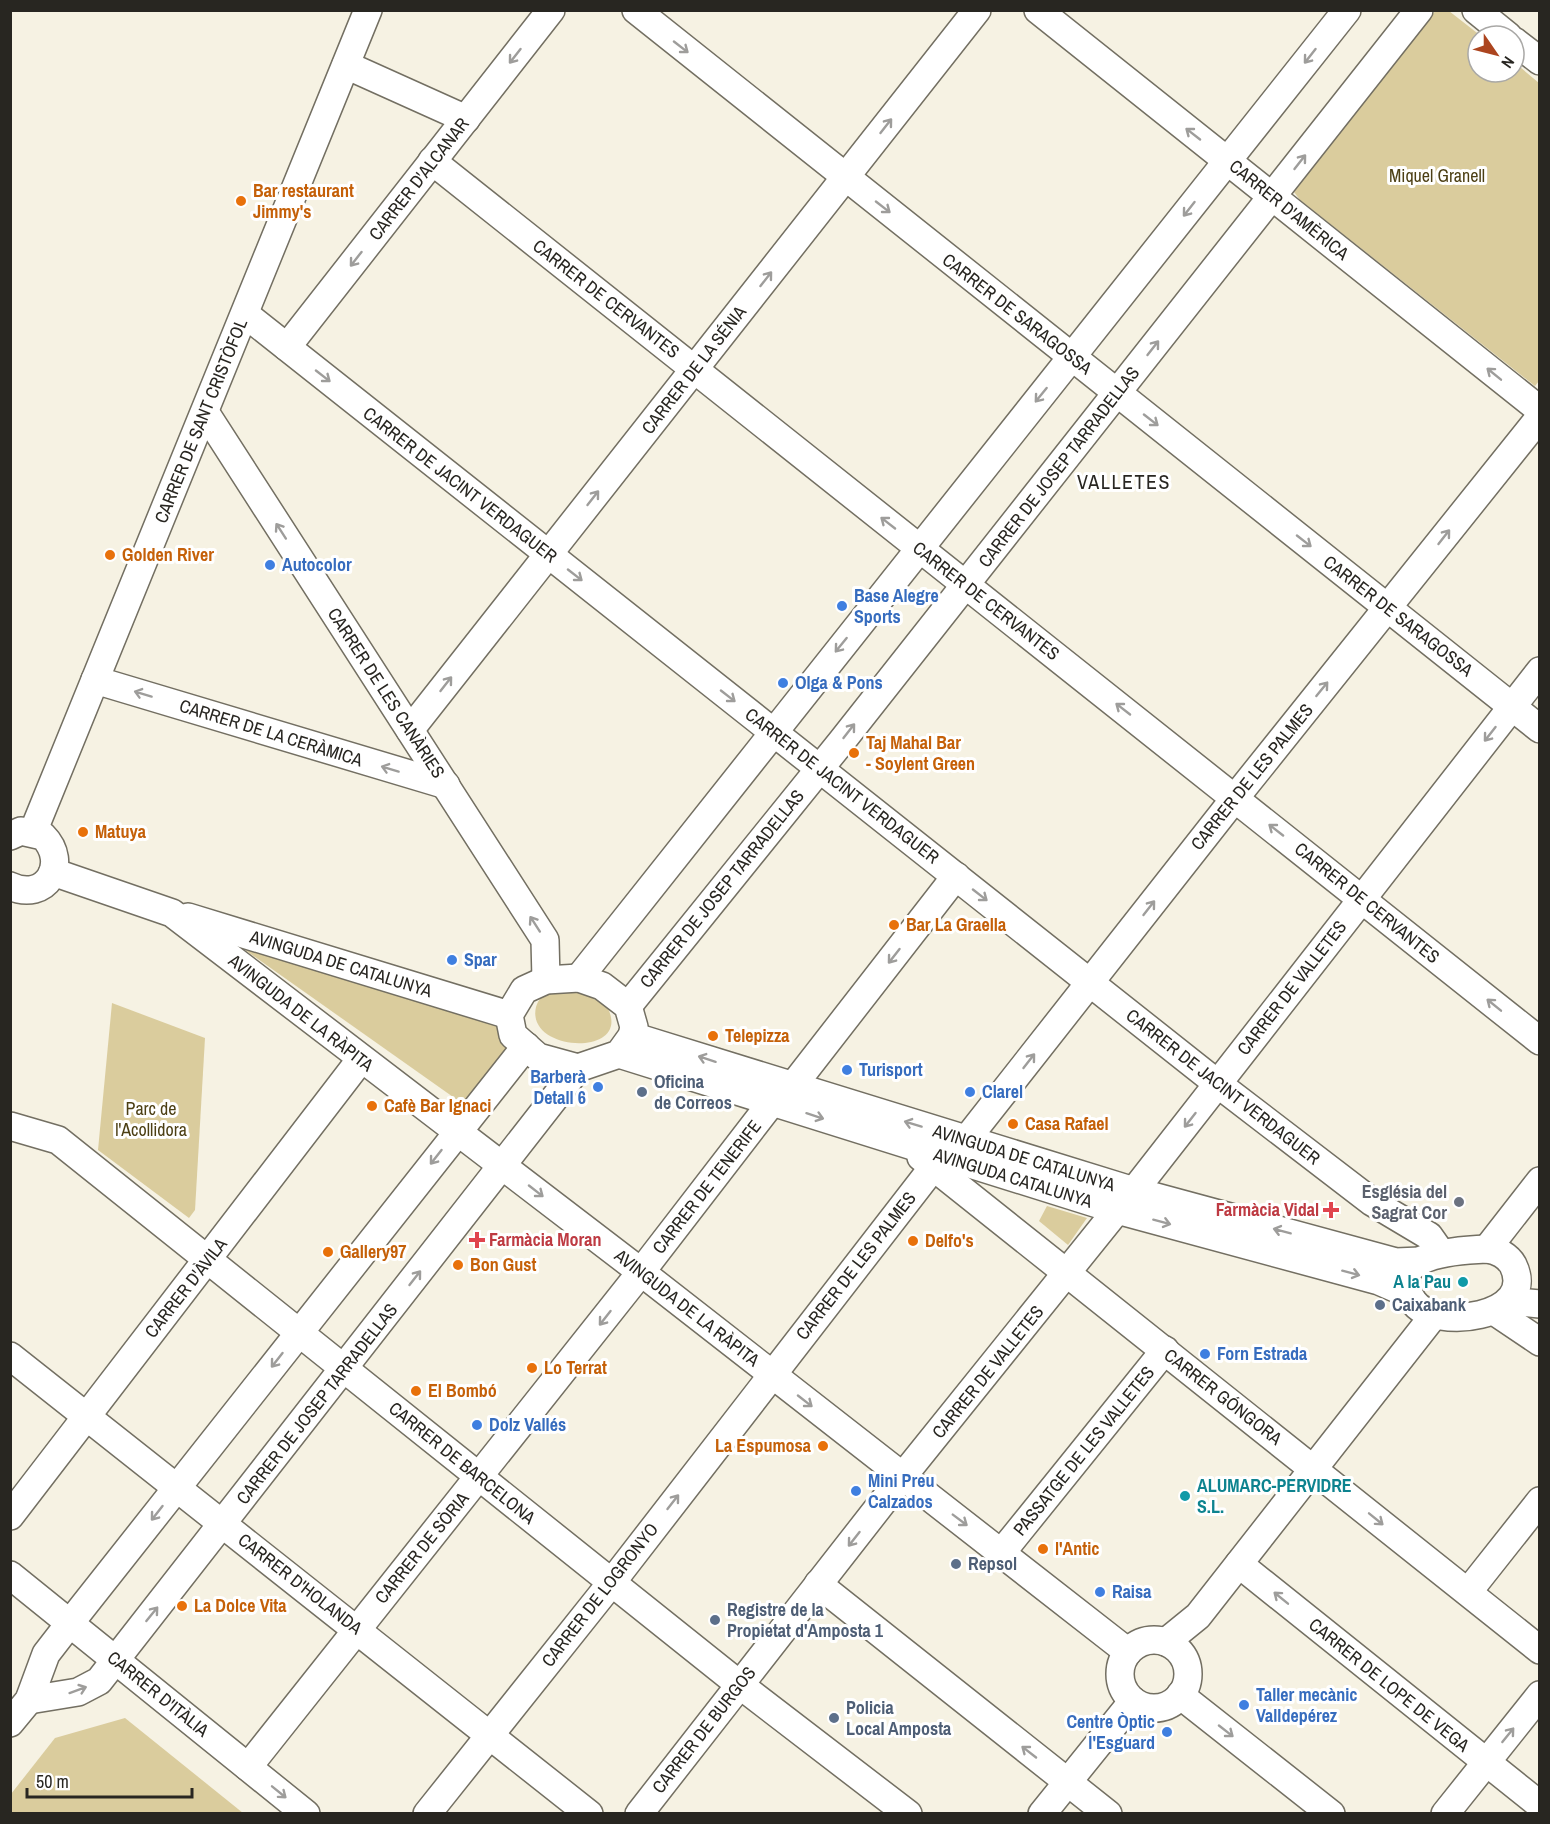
<svg xmlns="http://www.w3.org/2000/svg" width="1550" height="1824" font-family="'Archivo Narrow',sans-serif">
  <rect width="100%" height="100%" fill="#f6f2e3"/>
  <g fill="#dacc9d">
    <path d="M 1436,10 L 1449,11 L 1481,36 L 1478,36 L 1478,72 L 1514,72 L 1514,62 L 1539,83 L 1539,381 L 1535,386 L 1300,200 L 1294,192 Z"/>
    <path d="M 231,940 L 498,1019 L 508,1053 L 463,1104 Z"/>
    <path d="M 552,992 L 580,992 L 606,1005 C 637,1057 525,1054 536,1007 C 538,999 544,994 552,992 Z"/>
    <path d="M 112,1003 L 205,1038 L 195,1210 L 189,1218 L 98,1150 Z"/>
    <path d="M 1047,1206 L 1087,1218 L 1068,1245 L 1039,1221 Z"/>
    <path d="M 125,1718 L 243,1813 L 11,1813 L 11,1794 L 55,1738 Z"/>
  </g>
  <g fill="none" stroke-linecap="round" stroke-linejoin="round">
    <g stroke="#736f62" stroke-width="30">
      <g id="minor">
        <path d="M 636,10 L 1540,729"/>
        <path d="M 1038,10 L 1540,410"/>
        <path d="M 1476,10 L 1508,36"/>
        <path d="M 1514,41 L 1540,61"/>
        <path d="M 346,65 L 466,119"/>
        <path d="M 432,161 L 1540,1041"/>
        <path d="M 245,314 L 1218,1084 L 1372,1202 L 1429,1236 L 1441,1253"/>
        <path d="M 287,347 L 551,10"/>
        <path d="M 205,412 L 545,940 L 546,980"/>
        <path d="M 95,680 L 446,785"/>
        <path d="M 410,730 L 977,10"/>
        <path d="M 33,832 L 368,10"/>
        <path d="M 10,836 L 21,831 L 43,836 C 70,863 46,903 10,886"/>
        <path d="M 53,872 L 172,913 L 641,1272 L 1128,1652"/>
        <path d="M 188,917 L 509,1015"/>
        <path d="M 579,978 L 1347,10"/>
        <path d="M 579,978 L 602,986 L 628,1006 L 634,1027 L 632,1036 L 619,1054 L 578,1068 L 538,1057 L 513,1035 L 509,1015 L 524,990 L 546,980 Z"/>
        <path d="M 628,1006 L 842,741 L 1419,10"/>
        <path d="M 632,1036 L 1134,1191 L 1396,1262 L 1420,1261"/>
        <path d="M 619,1054 L 1117,1210 L 1379,1281 L 1409,1294"/>
        <path d="M 792,1087 L 956,876"/>
        <path d="M 10,1126 L 58,1140 L 740,1685 L 908,1814"/>
        <path d="M 966,1140 L 1235,798 L 1540,417"/>
        <path d="M 921,1157 L 1540,1650"/>
        <path d="M 1134,1191 L 1540,671"/>
        <path d="M 1487,1249 C 1497,1250 1508,1256 1513,1265 C 1539,1318 1433,1332 1413,1301 C 1381,1254 1459,1250 1487,1249 Z"/>
        <path d="M 1487,1249 L 1540,1181"/>
        <path d="M 1509,1301 L 1540,1304"/>
        <path d="M 1494,1311 L 1540,1342"/>
        <path d="M 10,1356 L 589,1814"/>
        <path d="M 10,1516 L 361,1059"/>
        <path d="M 1002,1552 L 1165,1350"/>
        <path d="M 1239,1564 L 1540,1805"/>
        <path d="M 10,1575 L 306,1814"/>
        <path d="M 818,1584 L 1108,1814"/>
        <path d="M 1468,1592 L 1540,1501"/>
        <circle cx="1154" cy="1674" r="34"/>
        <path d="M 1166,1642 L 1198,1616 L 1434,1315"/>
        <path d="M 1180,1695 L 1331,1814"/>
        <path d="M 29,1700 L 78,1692 L 99,1681 L 578,1068"/>
        <path d="M 10,1723 L 29,1700 L 46,1654 L 70,1623 L 526,1046"/>
        <path d="M 248,1767 L 641,1272 L 772,1102"/>
        <path d="M 427,1814 L 612,1582 L 941,1157"/>
        <path d="M 639,1814 L 903,1476 L 1117,1210"/>
        <path d="M 1042,1814 L 1133,1701"/>
        <path d="M 1445,1814 L 1540,1695"/>
      </g>
    </g>
    <use href="#minor" stroke="#fff" stroke-width="27"/>
  </g>
  <defs><path id="oneway-shaft" d="M-6 0H5M1.5-3L5.5 0L1.5 3" fill="none" stroke-width="1.6" stroke-linecap="round" stroke-linejoin="round" transform="scale(1.5)"/></defs>
  <g stroke="#9e9d9b">
    <use href="#oneway-shaft" transform="translate(681 47) rotate(38)"/>
    <use href="#oneway-shaft" transform="translate(515 56) rotate(128)"/>
    <use href="#oneway-shaft" transform="translate(1310 56) rotate(128)"/>
    <use href="#oneway-shaft" transform="translate(886 126) rotate(-52)"/>
    <use href="#oneway-shaft" transform="translate(1193 134) rotate(-142)"/>
    <use href="#oneway-shaft" transform="translate(1300 162) rotate(-52)"/>
    <use href="#oneway-shaft" transform="translate(883 207) rotate(38)"/>
    <use href="#oneway-shaft" transform="translate(1189 209) rotate(128)"/>
    <use href="#oneway-shaft" transform="translate(356 259) rotate(128)"/>
    <use href="#oneway-shaft" transform="translate(766 279) rotate(-52)"/>
    <use href="#oneway-shaft" transform="translate(1153 348) rotate(-52)"/>
    <use href="#oneway-shaft" transform="translate(1494 374) rotate(-141)"/>
    <use href="#oneway-shaft" transform="translate(323 376) rotate(38)"/>
    <use href="#oneway-shaft" transform="translate(1041 395) rotate(129)"/>
    <use href="#oneway-shaft" transform="translate(1151 420) rotate(38)"/>
    <use href="#oneway-shaft" transform="translate(593 498) rotate(-52)"/>
    <use href="#oneway-shaft" transform="translate(888 523) rotate(-142)"/>
    <use href="#oneway-shaft" transform="translate(281 531) rotate(-123)"/>
    <use href="#oneway-shaft" transform="translate(1444 537) rotate(-52)"/>
    <use href="#oneway-shaft" transform="translate(1304 541) rotate(38)"/>
    <use href="#oneway-shaft" transform="translate(575 575) rotate(38)"/>
    <use href="#oneway-shaft" transform="translate(841 645) rotate(129)"/>
    <use href="#oneway-shaft" transform="translate(446 684) rotate(-52)"/>
    <use href="#oneway-shaft" transform="translate(1322 689) rotate(-51)"/>
    <use href="#oneway-shaft" transform="translate(143 694) rotate(-163)"/>
    <use href="#oneway-shaft" transform="translate(728 696) rotate(38)"/>
    <use href="#oneway-shaft" transform="translate(1123 709) rotate(-142)"/>
    <use href="#oneway-shaft" transform="translate(849 731) rotate(-52)"/>
    <use href="#oneway-shaft" transform="translate(1490 734) rotate(128)"/>
    <use href="#oneway-shaft" transform="translate(390 769) rotate(-163)"/>
    <use href="#oneway-shaft" transform="translate(1276 830) rotate(-142)"/>
    <use href="#oneway-shaft" transform="translate(980 895) rotate(38)"/>
    <use href="#oneway-shaft" transform="translate(1149 908) rotate(-52)"/>
    <use href="#oneway-shaft" transform="translate(535 924) rotate(-123)"/>
    <use href="#oneway-shaft" transform="translate(894 956) rotate(128)"/>
    <use href="#oneway-shaft" transform="translate(1494 1005) rotate(-141)"/>
    <use href="#oneway-shaft" transform="translate(707 1059) rotate(-162)"/>
    <use href="#oneway-shaft" transform="translate(1029 1061) rotate(-52)"/>
    <use href="#oneway-shaft" transform="translate(815 1116) rotate(18)"/>
    <use href="#oneway-shaft" transform="translate(1190 1120) rotate(128)"/>
    <use href="#oneway-shaft" transform="translate(913 1124) rotate(-163)"/>
    <use href="#oneway-shaft" transform="translate(436 1157) rotate(128)"/>
    <use href="#oneway-shaft" transform="translate(536 1191) rotate(38)"/>
    <use href="#oneway-shaft" transform="translate(1162 1222) rotate(15)"/>
    <use href="#oneway-shaft" transform="translate(1282 1231) rotate(-165)"/>
    <use href="#oneway-shaft" transform="translate(1351 1273) rotate(15)"/>
    <use href="#oneway-shaft" transform="translate(415 1278) rotate(-52)"/>
    <use href="#oneway-shaft" transform="translate(605 1318) rotate(128)"/>
    <use href="#oneway-shaft" transform="translate(277 1360) rotate(128)"/>
    <use href="#oneway-shaft" transform="translate(805 1401) rotate(38)"/>
    <use href="#oneway-shaft" transform="translate(673 1502) rotate(-52)"/>
    <use href="#oneway-shaft" transform="translate(157 1513) rotate(128)"/>
    <use href="#oneway-shaft" transform="translate(1376 1519) rotate(39)"/>
    <use href="#oneway-shaft" transform="translate(960 1520) rotate(37)"/>
    <use href="#oneway-shaft" transform="translate(854 1539) rotate(128)"/>
    <use href="#oneway-shaft" transform="translate(1281 1598) rotate(-141)"/>
    <use href="#oneway-shaft" transform="translate(152 1614) rotate(-51)"/>
    <use href="#oneway-shaft" transform="translate(78 1690) rotate(-20)"/>
    <use href="#oneway-shaft" transform="translate(1226 1731) rotate(38)"/>
    <use href="#oneway-shaft" transform="translate(1508 1735) rotate(-51)"/>
    <use href="#oneway-shaft" transform="translate(1029 1752) rotate(-142)"/>
    <use href="#oneway-shaft" transform="translate(279 1792) rotate(39)"/>
  </g>
  <g fill="#e8710a" stroke="#fff" stroke-width="2">
    <circle cx="241" cy="201" r="6"/>
    <circle cx="110" cy="555" r="6"/>
    <circle cx="854" cy="753" r="6"/>
    <circle cx="83" cy="832" r="6"/>
    <circle cx="894" cy="925" r="6"/>
    <circle cx="713" cy="1036" r="6"/>
    <circle cx="372" cy="1106" r="6"/>
    <circle cx="1013" cy="1124" r="6"/>
    <circle cx="913" cy="1241" r="6"/>
    <circle cx="328" cy="1252" r="6"/>
    <circle cx="458" cy="1265" r="6"/>
    <circle cx="532" cy="1368" r="6"/>
    <circle cx="416" cy="1391" r="6"/>
    <circle cx="823" cy="1446" r="6"/>
    <circle cx="1043" cy="1549" r="6"/>
    <circle cx="182" cy="1606" r="6"/>
  </g>
  <g fill="#3f7fe0" stroke="#fff" stroke-width="2">
    <circle cx="270" cy="565" r="6"/>
    <circle cx="842" cy="606" r="6"/>
    <circle cx="783" cy="683" r="6"/>
    <circle cx="452" cy="960" r="6"/>
    <circle cx="847" cy="1070" r="6"/>
    <circle cx="598" cy="1087" r="6"/>
    <circle cx="970" cy="1092" r="6"/>
    <circle cx="1205" cy="1354" r="6"/>
    <circle cx="477" cy="1425" r="6"/>
    <circle cx="856" cy="1491" r="6"/>
    <circle cx="1100" cy="1592" r="6"/>
    <circle cx="1244" cy="1705" r="6"/>
    <circle cx="1167" cy="1732" r="6"/>
  </g>
  <g fill="#5c6f8a" stroke="#fff" stroke-width="2">
    <circle cx="642" cy="1092" r="6"/>
    <circle cx="1380" cy="1305" r="6"/>
    <circle cx="956" cy="1564" r="6"/>
    <circle cx="715" cy="1620" r="6"/>
    <circle cx="834" cy="1718" r="6"/>
  </g>
  <circle fill="#6b7280" stroke="#fff" stroke-width="2" cx="1459" cy="1202" r="6"/>
  <g fill="#e0444e" stroke="#fff" stroke-width="2">
    <path d="M1328 1201h6v6h6v6h-6v6h-6v-6h-6v-6h6z"/>
    <path d="M474 1231h6v6h6v6h-6v6h-6v-6h-6v-6h6z"/>
  </g>
  <g fill="#0f9aa8" stroke="#fff" stroke-width="2">
    <circle cx="1463" cy="1282" r="6"/>
    <circle cx="1185" cy="1496" r="6"/>
  </g>
  <g text-anchor="middle" stroke-width="6" stroke-linejoin="round" paint-order="stroke">
    <g font-size="18" fill="#4c3f14" stroke="#fff">
      <text x="1437" y="182">Miquel Granell</text>
      <text x="151" y="1115">Parc de<tspan x="151" dy="21">l'Acollidora</tspan></text>
    </g>
    <g font-size="18" fill="#282621" stroke="#fff">
      <text transform="translate(419 179) rotate(-52)" y="6">CARRER D'ALCANAR</text>
      <text transform="translate(1289 210) rotate(39)" y="6">CARRER D'AMÈRICA</text>
      <text transform="translate(606 299) rotate(38)" y="6">CARRER DE CERVANTES</text>
      <text transform="translate(1017 314) rotate(38)" y="6">CARRER DE SARAGOSSA</text>
      <text transform="translate(694 370) rotate(-52)" y="6">CARRER DE LA SÉNIA</text>
      <text transform="translate(201 421) rotate(-68)" y="6">CARRER DE SANT CRISTÒFOL</text>
      <text transform="translate(1059 467) rotate(-52)" y="6">CARRER DE JOSEP TARRADELLAS</text>
      <text transform="translate(460 485) rotate(38)" y="6">CARRER DE JACINT VERDAGUER</text>
      <text transform="translate(986 601) rotate(38)" y="6">CARRER DE CERVANTES</text>
      <text transform="translate(1398 616) rotate(38)" y="6">CARRER DE SARAGOSSA</text>
      <text transform="translate(386 693) rotate(57)" y="6">CARRER DE LES CANÀRIES</text>
      <text transform="translate(271 733) rotate(17)" y="6">CARRER DE LA CERÀMICA</text>
      <text transform="translate(1252 777) rotate(-51)" y="6">CARRER DE LES PALMES</text>
      <text transform="translate(842 786) rotate(38)" y="6">CARRER DE JACINT VERDAGUER</text>
      <text transform="translate(722 889) rotate(-51)" y="6">CARRER DE JOSEP TARRADELLAS</text>
      <text transform="translate(1367 903) rotate(39)" y="6">CARRER DE CERVANTES</text>
      <text transform="translate(341 964) rotate(17)" y="6">AVINGUDA DE CATALUNYA</text>
      <text transform="translate(1292 988) rotate(-52)" y="6">CARRER DE VALLETES</text>
      <text transform="translate(301 1013) rotate(38)" y="6">AVINGUDA DE LA RÀPITA</text>
      <text transform="translate(1223 1087) rotate(38)" y="6">CARRER DE JACINT VERDAGUER</text>
      <text transform="translate(1024 1158) rotate(17)" y="6">AVINGUDA DE CATALUNYA</text>
      <text transform="translate(1013 1178) rotate(17)" y="6">AVINGUDA CATALUNYA</text>
      <text transform="translate(707 1187) rotate(-52)" y="6">CARRER DE TENERIFE</text>
      <text transform="translate(856 1266) rotate(-52)" y="6">CARRER DE LES PALMES</text>
      <text transform="translate(186 1288) rotate(-52)" y="6">CARRER D'ÀVILA</text>
      <text transform="translate(687 1308) rotate(38)" y="6">AVINGUDA DE LA RÀPITA</text>
      <text transform="translate(988 1372) rotate(-51)" y="6">CARRER DE VALLETES</text>
      <text transform="translate(1223 1397) rotate(38)" y="6">CARRER GÓNGORA</text>
      <text transform="translate(317 1404) rotate(-52)" y="6">CARRER DE JOSEP TARRADELLAS</text>
      <text transform="translate(1084 1451) rotate(-51)" y="6">PASSATGE DE LES VALLETES</text>
      <text transform="translate(462 1463) rotate(39)" y="6">CARRER DE BARCELONA</text>
      <text transform="translate(422 1548) rotate(-51)" y="6">CARRER DE SÒRIA</text>
      <text transform="translate(300 1584) rotate(38)" y="6">CARRER D'HOLANDA</text>
      <text transform="translate(600 1595) rotate(-52)" y="6">CARRER DE LOGRONYO</text>
      <text transform="translate(1389 1685) rotate(39)" y="6">CARRER DE LOPE DE VEGA</text>
      <text transform="translate(158 1694) rotate(39)" y="6">CARRER D'ITÀLIA</text>
      <text transform="translate(704 1730) rotate(-52)" y="6">CARRER DE BURGOS</text>
    </g>
    <g font-size="18" font-weight="bold" fill="#c56008" stroke="#fff" text-anchor="start">
      <text x="253" y="197">Bar restaurant<tspan x="253" dy="21">Jimmy's</tspan></text>
      <text x="122" y="561">Golden River</text>
      <text x="866" y="749">Taj Mahal Bar<tspan x="866" dy="21">- Soylent Green</tspan></text>
      <text x="95" y="838">Matuya</text>
      <text x="906" y="931">Bar La Graella</text>
      <text x="725" y="1042">Telepizza</text>
      <text x="384" y="1112">Cafè Bar Ignaci</text>
      <text x="1025" y="1130">Casa Rafael</text>
      <text x="925" y="1247">Delfo's</text>
      <text x="340" y="1258">Gallery97</text>
      <text x="470" y="1271">Bon Gust</text>
      <text x="544" y="1374">Lo Terrat</text>
      <text x="428" y="1397">El Bombó</text>
      <text x="811" y="1452" text-anchor="end">La Espumosa</text>
      <text x="1055" y="1555">l'Antic</text>
      <text x="194" y="1612">La Dolce Vita</text>
    </g>
    <g font-size="18" font-weight="bold" fill="#366cbe" stroke="#fff" text-anchor="start">
      <text x="282" y="571">Autocolor</text>
      <text x="854" y="602">Base Alegre<tspan x="854" dy="21">Sports</tspan></text>
      <text x="795" y="689">Olga &amp; Pons</text>
      <text x="464" y="966">Spar</text>
      <text x="859" y="1076">Turisport</text>
      <text x="586" y="1083" text-anchor="end">Barberà<tspan x="586" dy="21">Detall 6</tspan></text>
      <text x="982" y="1098">Clarel</text>
      <text x="1217" y="1360">Forn Estrada</text>
      <text x="489" y="1431">Dolz Vallés</text>
      <text x="868" y="1487">Mini Preu<tspan x="868" dy="21">Calzados</tspan></text>
      <text x="1112" y="1598">Raisa</text>
      <text x="1256" y="1701">Taller mecànic<tspan x="1256" dy="21">Valldepérez</tspan></text>
      <text x="1155" y="1728" text-anchor="end">Centre Òptic<tspan x="1155" dy="21">l'Esguard</tspan></text>
    </g>
    <g font-size="18" font-weight="bold" fill="#4e5e75" stroke="#fff" text-anchor="start">
      <text x="654" y="1088">Oficina<tspan x="654" dy="21">de Correos</tspan></text>
      <text x="1392" y="1311">Caixabank</text>
      <text x="968" y="1570">Repsol</text>
      <text x="727" y="1616">Registre de la<tspan x="727" dy="21">Propietat d'Amposta 1</tspan></text>
      <text x="846" y="1714">Policia<tspan x="846" dy="21">Local Amposta</tspan></text>
    </g>
    <g font-size="18" font-weight="bold" fill="#5b616d" stroke="#fff" text-anchor="end">
      <text x="1447" y="1198">Església del<tspan x="1447" dy="21">Sagrat Cor</tspan></text>
    </g>
    <g font-size="18" font-weight="bold" fill="#be3a42" stroke="#fff" text-anchor="end">
      <text x="1319" y="1216">Farmàcia Vidal</text>
      <text x="489" y="1246" text-anchor="start">Farmàcia Moran</text>
    </g>
    <g font-size="18" font-weight="bold" fill="#0d838f" stroke="#fff" text-anchor="end">
      <text x="1451" y="1288">A la Pau</text>
      <text x="1197" y="1492" text-anchor="start">ALUMARC-PERVIDRE<tspan x="1197" dy="21">S.L.</tspan></text>
    </g>
    <g font-size="20" letter-spacing="1.5" fill="#282621" stroke="#fff">
      <text x="1124" y="489">VALLETES</text>
    </g>
  </g>
  <rect width="1550" height="1824" fill="none" stroke="#282621" stroke-width="24"/>
  <g transform="translate(1496 54) rotate(125)"><circle r="28" fill="#ffffff" stroke="#a9a8a6" stroke-width="1.5"/>
  <path d="M0-4.5L10 22L0 15L-10 22Z" fill="#ac451f"/>
  <text y="-9" font-size="16" font-weight="bold" text-anchor="middle" fill="#282621">N</text>
  </g>
  <path d="M27 1788v9h165v-9" fill="none" stroke="#282621" stroke-width="3"/>
  <text x="36" y="1788" font-size="18" fill="#282621" stroke="#ffffff" stroke-width="4.5" paint-order="stroke">50 m</text>
</svg>
